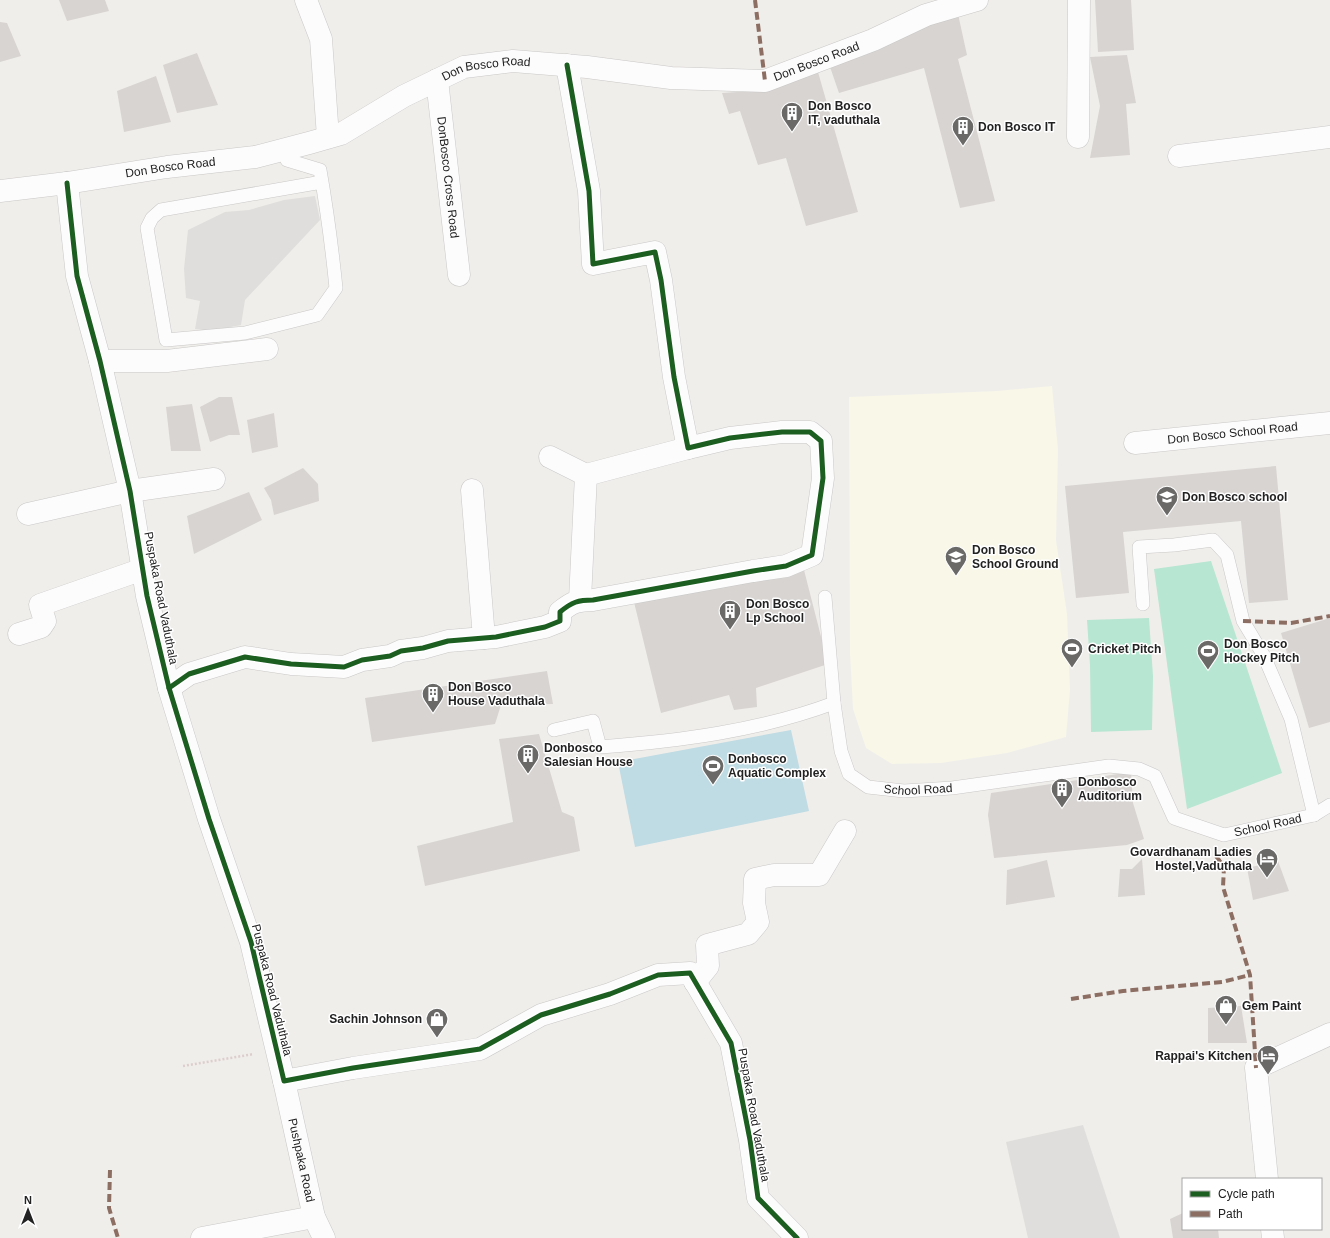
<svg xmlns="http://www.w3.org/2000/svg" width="1330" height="1238" font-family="Helvetica,sans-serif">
  <rect width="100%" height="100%" fill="#f0eeeb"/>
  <g fill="#dfdedc">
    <path d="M 315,196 L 320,220 L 245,300 L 241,325 L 211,331 L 195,329 L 200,301 L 186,298 L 184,269 L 188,230 L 225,212 L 249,210 L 284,200 Z"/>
    <path d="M 1083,1125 L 1120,1238 L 1028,1238 L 1006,1142 Z"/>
  </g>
  <path fill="#f8f7e8" d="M 1052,386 L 1058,450 L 1056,540 L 1067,614 L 1070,690 L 1066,737 L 1007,753 L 941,763 L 892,764 L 866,748 L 853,709 L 850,653 L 849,397 L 997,391 Z"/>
  <g fill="#b7e6d2">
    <path d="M 1211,561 L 1282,773 L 1187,809 L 1154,569 Z"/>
    <path d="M 1149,618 L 1153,676 L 1152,730 L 1091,732 L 1090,665 L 1087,620 Z"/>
  </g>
  <path fill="#bfdbe3" d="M 791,730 L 809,811 L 635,847 L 618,762 Z"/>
  <g fill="#d7d4d2">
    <path d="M 59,0 L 105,0 L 109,11 L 67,21 Z"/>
    <path d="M 1095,0 L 1131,0 L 1134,50 L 1098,52 Z"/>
    <path d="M 958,14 L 967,55 L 958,59 L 995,201 L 960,208 L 924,68 L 839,93 L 829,64 Z"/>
    <path d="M 0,22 L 7,23 L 21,56 L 0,62 Z"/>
    <path d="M 197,53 L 218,105 L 177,113 L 163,65 Z"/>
    <path d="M 1127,55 L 1136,103 L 1126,104 L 1130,155 L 1090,158 L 1100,106 L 1090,57 Z"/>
    <path d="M 818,72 L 858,212 L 806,226 L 786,158 L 758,165 L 740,111 L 729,114 L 722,93 L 767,90 Z"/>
    <path d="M 156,76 L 171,122 L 124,132 L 117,91 Z"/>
    <path d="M 219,397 L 232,397 L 240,435 L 229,435 L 210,442 L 200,407 Z"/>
    <path d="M 192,404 L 201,451 L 171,451 L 166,407 Z"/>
    <path d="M 274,413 L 278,447 L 252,453 L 247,420 Z"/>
    <path d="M 1276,466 L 1288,600 L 1249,603 L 1241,521 L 1123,532 L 1129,593 L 1076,598 L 1065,486 Z"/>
    <path d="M 303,468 L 318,484 L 319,501 L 274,515 L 271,500 L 264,488 Z"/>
    <path d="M 249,492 L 262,520 L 194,554 L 187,516 Z"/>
    <path d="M 804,570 L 828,664 L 756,688 L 757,707 L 734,710 L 729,695 L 661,713 L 633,598 Z"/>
    <path d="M 1330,618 L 1330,722 L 1309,728 L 1281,633 Z"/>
    <path d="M 547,671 L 553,704 L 501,705 L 495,724 L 372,742 L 365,698 Z"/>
    <path d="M 539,734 L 562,812 L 574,817 L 580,851 L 425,886 L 417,846 L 513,822 L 499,739 Z"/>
    <path d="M 1131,772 L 1133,803 L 1144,839 L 1127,845 L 994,858 L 988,815 L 991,793 Z"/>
    <path d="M 1142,859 L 1145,895 L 1118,897 L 1120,869 L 1132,869 Z"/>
    <path d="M 1047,860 L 1055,897 L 1006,905 L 1007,870 Z"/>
    <path d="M 1278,861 L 1289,891 L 1253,900 L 1247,868 Z"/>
    <path d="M 1241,1006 L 1247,1043 L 1208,1043 L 1208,1008 Z"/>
    <path d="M 1183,1213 L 1183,1229 L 1218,1229 L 1219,1238 L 1173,1238 L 1170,1219 Z"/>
  </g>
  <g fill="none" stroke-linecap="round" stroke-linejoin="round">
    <g stroke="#c9c8c7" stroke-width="14">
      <g id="service">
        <path d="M 285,149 L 287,160 L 320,170 C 327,210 332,248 336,288 L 317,315 L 245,333 L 166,340 L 147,228 L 152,218 L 161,210 L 322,182"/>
        <path d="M 825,597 L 834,703"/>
        <path d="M 1143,604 L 1139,547 L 1174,545 L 1213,540 L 1227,555 L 1243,621 L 1264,656 L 1291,719 L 1314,815"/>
        <path id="s1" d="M 554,730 L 593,721 L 600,747 C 679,741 759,731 834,703 L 841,751 L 849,774 L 868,787 L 904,791 L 952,788 L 1109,766 L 1139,769 L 1155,776 L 1174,818 L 1224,835 L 1314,815 L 1330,805"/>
      </g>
    </g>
    <g stroke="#c9c8c7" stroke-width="23">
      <g id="minor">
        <path d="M 306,0 L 321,39 L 328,137"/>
        <path id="s2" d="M 437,80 L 459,275"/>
        <path d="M 1078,137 L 1079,0"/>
        <path d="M 1179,156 L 1330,137"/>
        <path d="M 67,183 L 77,276 L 100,361 L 130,491 L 147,596 L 169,688 L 209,819 L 251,942 L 284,1081 L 353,1068 L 480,1049 L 541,1015 L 610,994 L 658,975 L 690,973 L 731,1043 L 750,1140 L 758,1198 L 797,1238"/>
        <path id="s3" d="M 0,191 L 67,183 L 167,167 L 255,157 L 309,143 L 341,134 L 404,96 L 464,67 L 513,61 L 587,67 L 671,78 L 765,81 L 873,40 L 926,15 L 977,0"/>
        <path d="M 100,361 L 167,361 L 267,349"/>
        <path id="s4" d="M 1135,443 L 1330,423"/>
        <path d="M 550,457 L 586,475"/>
        <path d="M 472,490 L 484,638"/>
        <path d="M 28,514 L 130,491 L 214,479"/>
        <path d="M 580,600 L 586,475 L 688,448"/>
        <path d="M 19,634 L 41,627 L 45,621 L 40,605 L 143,569"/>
        <path d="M 169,688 L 189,674 L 245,657 L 291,664 L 344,667 L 362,660 L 390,656 L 401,651 L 423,648 L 448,641 L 496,637 L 545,627 L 560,621 L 560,612 C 572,602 578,600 593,600 L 753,571 L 786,566 L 812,555 L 823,478 L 821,441 L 810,432 L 782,432 L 730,438 L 688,448 L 674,377 L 661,280 L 655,252 L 593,264 L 589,191 L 567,65"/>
        <path d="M 695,982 L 708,966 L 707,945 L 748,934 L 758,922 L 754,903 L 755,879 L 774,875 L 819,875 L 845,831"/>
        <path id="s5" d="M 284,1081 L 314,1217 L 324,1238"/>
        <path d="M 1267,1179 L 1256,1068 L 1330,1034"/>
        <path d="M 1272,1229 L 1273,1238"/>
        <path d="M 202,1238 L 314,1217"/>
      </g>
    </g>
    <path stroke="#dccecd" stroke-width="2.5" stroke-dasharray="2 2" stroke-linecap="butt" d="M 183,1066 L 254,1054"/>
    <use href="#service" stroke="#fdfcfc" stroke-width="13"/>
    <use href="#minor" stroke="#fdfcfc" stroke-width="22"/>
    <g stroke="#8d6e63" stroke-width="4" stroke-dasharray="8 4" stroke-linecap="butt">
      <path d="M 755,0 L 765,81"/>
      <path d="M 1243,621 L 1291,623 L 1330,616"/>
      <path d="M 1216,856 L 1224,867 L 1223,887 L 1250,975 L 1256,1068"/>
      <path d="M 1071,999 L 1123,991 L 1222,982 L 1250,975"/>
      <path d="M 110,1170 L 109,1208 L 118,1238"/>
    </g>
    <g stroke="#fff" stroke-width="8">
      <g id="cycleway">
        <path d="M 67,183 L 77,276 L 100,361 L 130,491 L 147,596 L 169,688 L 209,819 L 251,942 L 284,1081 L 353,1068 L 480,1049 L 541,1015 L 610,994 L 658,975 L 690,973 L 731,1043 L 750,1140 L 758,1198 L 797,1238"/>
        <path d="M 169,688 L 189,674 L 245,657 L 291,664 L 344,667 L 362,660 L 390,656 L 401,651 L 423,648 L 448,641 L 496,637 L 545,627 L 560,621 L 560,612 C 572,602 578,600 593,600 L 753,571 L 786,566 L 812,555 L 823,478 L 821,441 L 810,432 L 782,432 L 730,438 L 688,448 L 674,377 L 661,280 L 655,252 L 593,264 L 589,191 L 567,65"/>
      </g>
    </g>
    <use href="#cycleway" stroke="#1b5e20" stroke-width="5"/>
  </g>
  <defs>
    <g id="building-pin" transform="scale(1.15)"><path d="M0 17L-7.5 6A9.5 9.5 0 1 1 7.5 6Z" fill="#6a6968" stroke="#fff"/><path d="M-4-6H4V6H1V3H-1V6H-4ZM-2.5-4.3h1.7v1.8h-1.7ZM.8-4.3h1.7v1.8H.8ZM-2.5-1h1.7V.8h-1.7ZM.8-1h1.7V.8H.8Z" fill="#fff"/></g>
    <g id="school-pin" transform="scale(1.15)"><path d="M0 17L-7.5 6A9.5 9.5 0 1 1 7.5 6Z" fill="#6a6968" stroke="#fff"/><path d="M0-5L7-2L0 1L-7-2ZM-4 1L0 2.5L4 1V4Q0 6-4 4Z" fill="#fff"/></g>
    <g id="stadium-pin" transform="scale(1.15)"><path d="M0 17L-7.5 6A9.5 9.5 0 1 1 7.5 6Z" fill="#6a6968" stroke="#fff"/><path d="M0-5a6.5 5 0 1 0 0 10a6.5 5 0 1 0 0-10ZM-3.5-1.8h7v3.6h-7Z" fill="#fff"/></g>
    <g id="hotel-pin" transform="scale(1.15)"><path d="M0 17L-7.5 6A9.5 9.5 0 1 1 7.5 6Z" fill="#6a6968" stroke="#fff"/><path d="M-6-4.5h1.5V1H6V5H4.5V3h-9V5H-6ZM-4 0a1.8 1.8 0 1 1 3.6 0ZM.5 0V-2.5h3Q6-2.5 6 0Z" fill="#fff"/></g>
    <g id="shop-pin" transform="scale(1.15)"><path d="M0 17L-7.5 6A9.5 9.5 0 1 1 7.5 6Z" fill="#6a6968" stroke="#fff"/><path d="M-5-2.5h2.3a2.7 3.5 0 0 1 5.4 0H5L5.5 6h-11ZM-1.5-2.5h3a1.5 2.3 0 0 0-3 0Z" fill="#fff"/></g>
  </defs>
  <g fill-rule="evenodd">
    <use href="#building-pin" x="792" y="113"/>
    <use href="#building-pin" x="963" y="127"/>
    <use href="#school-pin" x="1167" y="497"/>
    <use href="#school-pin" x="956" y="557"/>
    <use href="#building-pin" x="730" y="611"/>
    <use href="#stadium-pin" x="1072" y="649"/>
    <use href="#stadium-pin" x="1208" y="651"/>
    <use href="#building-pin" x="433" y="694"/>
    <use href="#building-pin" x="528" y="755"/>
    <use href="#stadium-pin" x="713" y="766"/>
    <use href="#building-pin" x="1062" y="789"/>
    <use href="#hotel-pin" x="1267" y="859"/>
    <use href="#shop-pin" x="1226" y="1006"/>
    <use href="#shop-pin" x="437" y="1019"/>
    <use href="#hotel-pin" x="1268" y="1056"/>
  </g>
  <g text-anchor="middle" stroke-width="3" stroke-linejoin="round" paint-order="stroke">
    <g font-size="12" fill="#222" stroke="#fff">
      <text dy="4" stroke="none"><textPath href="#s3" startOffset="844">Don Bosco Road</textPath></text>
      <text dy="4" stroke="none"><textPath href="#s3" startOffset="508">Don Bosco Road</textPath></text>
      <text dy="4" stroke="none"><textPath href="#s3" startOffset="172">Don Bosco Road</textPath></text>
      <text dy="4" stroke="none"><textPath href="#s2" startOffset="98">DonBosco Cross Road</textPath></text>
      <text dy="4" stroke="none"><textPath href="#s4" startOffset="98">Don Bosco School Road</textPath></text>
      <text transform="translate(161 598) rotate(79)" y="4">Puspaka Road Vaduthala</text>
      <text dy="4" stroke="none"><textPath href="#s1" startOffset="452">School Road</textPath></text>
      <text dy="4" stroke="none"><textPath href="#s1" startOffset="836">School Road</textPath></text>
      <text transform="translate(272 990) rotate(76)" y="4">Puspaka Road Vaduthala</text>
      <text transform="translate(754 1115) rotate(80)" y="4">Puspaka Road Vaduthala</text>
      <text dy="4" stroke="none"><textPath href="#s5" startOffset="81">Pushpaka Road</textPath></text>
    </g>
    <g font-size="12" font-weight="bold" fill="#222" stroke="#fff" text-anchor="start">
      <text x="808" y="110">Don Bosco<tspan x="808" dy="14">IT, vaduthala</tspan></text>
      <text x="978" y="131">Don Bosco IT</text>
      <text x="1182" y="501">Don Bosco school</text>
      <text x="972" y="554">Don Bosco<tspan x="972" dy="14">School Ground</tspan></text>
      <text x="746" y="608">Don Bosco<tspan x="746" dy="14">Lp School</tspan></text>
      <text x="1224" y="648">Don Bosco<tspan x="1224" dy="14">Hockey Pitch</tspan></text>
      <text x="1088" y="653">Cricket Pitch</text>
      <text x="448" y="691">Don Bosco<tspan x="448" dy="14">House Vaduthala</tspan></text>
      <text x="544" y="752">Donbosco<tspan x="544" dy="14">Salesian House</tspan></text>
      <text x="728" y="763">Donbosco<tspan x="728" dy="14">Aquatic Complex</tspan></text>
      <text x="1078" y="786">Donbosco<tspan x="1078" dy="14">Auditorium</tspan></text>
      <text x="1252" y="856" text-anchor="end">Govardhanam Ladies<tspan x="1252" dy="14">Hostel,Vaduthala</tspan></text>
      <text x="1242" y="1010">Gem Paint</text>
      <text x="422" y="1023" text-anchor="end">Sachin Johnson</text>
      <text x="1252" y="1060" text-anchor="end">Rappai's Kitchen</text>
    </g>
  </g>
  <rect x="1182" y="1178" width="140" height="52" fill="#ffffff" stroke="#a7a7a7"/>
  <rect x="1190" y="1191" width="20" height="6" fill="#1b5e20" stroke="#a7a7a7"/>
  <text x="1218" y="1198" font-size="12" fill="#222222">Cycle path</text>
  <rect x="1190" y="1211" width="20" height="6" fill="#8d6e63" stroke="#a7a7a7"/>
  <text x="1218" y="1218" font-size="12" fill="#222222">Path</text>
  <g transform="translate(28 1210)" stroke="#ffffff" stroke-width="3" paint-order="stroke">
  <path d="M0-3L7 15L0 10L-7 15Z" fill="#222222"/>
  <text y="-6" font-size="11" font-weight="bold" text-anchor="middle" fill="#222222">N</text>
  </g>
</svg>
